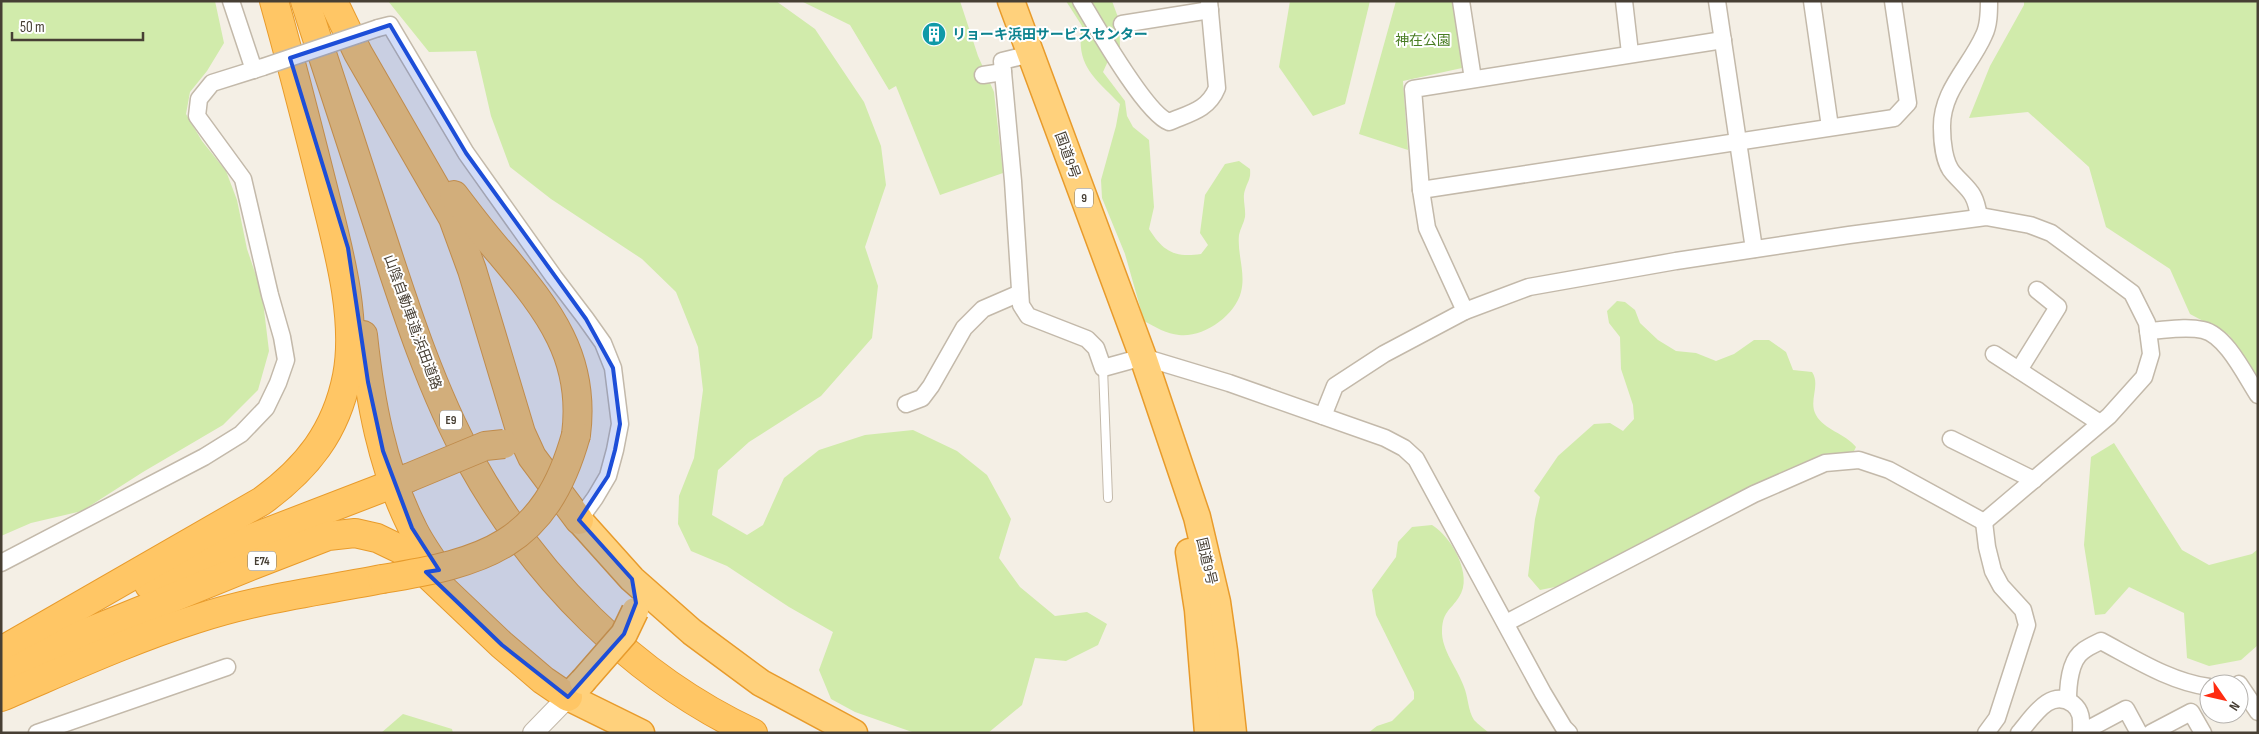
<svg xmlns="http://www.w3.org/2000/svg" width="2259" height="734" font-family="'Sofia Sans Condensed','Noto Sans JP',sans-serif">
  <rect width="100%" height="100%" fill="#f4efe5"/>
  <g fill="#d1ebab">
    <path d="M 1,1 L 215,1 L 224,43 L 207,71 L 190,92 L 186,114 L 202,141 L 226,171 L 237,200 L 247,249 L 262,293 L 269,351 L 258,390 L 223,425 L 143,472 L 82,511 L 31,523 L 1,536 Z"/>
    <path d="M 388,1 L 776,1 L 815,29 L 864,102 L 881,146 L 886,185 L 865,247 L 878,286 L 872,338 L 821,396 L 749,442 L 718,470 L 712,515 L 747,535 L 763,525 L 784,478 L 819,450 L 865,435 L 913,430 L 957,451 L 987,475 L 1011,519 L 999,558 L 1020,587 L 1055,616 L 1087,612 L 1107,624 L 1098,645 L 1066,661 L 1035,658 L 1022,705 L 988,733 L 915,733 L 855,712 L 831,699 L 819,670 L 833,632 L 789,607 L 727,566 L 691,551 L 678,524 L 679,496 L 694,458 L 703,390 L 698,347 L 676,292 L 642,259 L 551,199 L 510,167 L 491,116 L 476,51 L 429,52 Z"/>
    <path d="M 801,1 L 960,1 L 978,56 L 994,92 L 1003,173 L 940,195 L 896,86 L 889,90 L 850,25 Z"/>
    <path d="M 1066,1 L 1112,1 L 1119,20 L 1120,47 L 1108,61 L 1103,72 L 1125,101 L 1127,116 L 1133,127 L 1149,140 L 1154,207 L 1149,229 C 1163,251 1174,258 1201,254 L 1208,245 L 1200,233 L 1205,195 L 1225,164 L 1239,161 L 1250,169 C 1251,179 1248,181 1245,190 C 1242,198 1246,208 1245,217 C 1244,223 1240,229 1239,235 C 1237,254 1246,273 1241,292 C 1235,316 1203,338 1179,335 C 1167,334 1155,327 1144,321 L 1125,254 L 1102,198 L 1101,180 L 1116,126 L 1120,104 C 1095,78 1075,66 1082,26 Z"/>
    <path d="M 1290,1 L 1370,1 L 1345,104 L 1313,116 L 1279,67 Z"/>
    <path d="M 1396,1 L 1453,1 L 1462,68 L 1403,81 L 1408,150 L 1359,134 Z"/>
    <path d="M 2024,1 L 2258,1 L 2258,377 L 2229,335 L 2190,314 L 2170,269 L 2106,227 L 2089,167 L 2028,112 L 1969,118 L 1990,66 L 2024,5 Z"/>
    <path d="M 1617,301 L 1625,302 L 1635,310 L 1640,323 L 1658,340 L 1676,351 L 1696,353 L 1716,361 L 1734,354 L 1754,340 L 1769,340 L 1786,352 L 1793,370 L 1812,372 C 1821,385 1808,401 1816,415 C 1824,430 1845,433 1856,447 L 1853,453 L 1820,455 L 1560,586 L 1540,590 L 1528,576 L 1535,519 L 1540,497 L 1534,491 L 1558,456 L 1594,424 L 1610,423 L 1623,431 L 1634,419 L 1633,405 L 1621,369 L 1620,337 L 1609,323 L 1607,311 Z"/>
    <path d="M 2114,443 L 2182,550 L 2209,565 L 2252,554 L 2258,549 L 2258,645 L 2241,660 L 2209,666 L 2187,658 L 2184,613 L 2129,587 L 2105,614 L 2095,615 L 2084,545 L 2091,457 Z"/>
    <path d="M 1432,525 C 1451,536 1474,576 1459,597 C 1450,611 1443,611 1442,630 C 1441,650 1458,669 1464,687 C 1468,696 1468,711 1474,720 C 1478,724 1484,729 1489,733 L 1368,733 L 1377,726 L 1392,721 L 1414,699 L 1414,692 L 1376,615 L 1372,590 L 1396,557 L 1398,542 L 1412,527 Z"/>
    <path d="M 403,714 L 452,729 L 453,733 L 381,733 Z"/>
  </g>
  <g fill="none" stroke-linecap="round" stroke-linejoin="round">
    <g stroke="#c3b9aa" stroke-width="10">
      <path id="service" d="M 1103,368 L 1108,498"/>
    </g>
    <g stroke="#c3b9aa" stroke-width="19">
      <g id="minor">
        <path d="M 231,1 L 254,70"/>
        <path d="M 1081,1 C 1096,26 1146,114 1169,122 C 1190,113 1208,110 1217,88 L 1209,1"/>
        <path d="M 1461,1 L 1473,79"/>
        <path d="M 1624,1 L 1630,53"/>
        <path d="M 1717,1 L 1754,249"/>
        <path d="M 1812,1 L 1830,127"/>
        <path d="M 1122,24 L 1210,10"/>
        <path d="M 378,28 L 390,25 L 466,153 L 554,277 L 586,319 L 603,343 L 613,368 L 620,424 L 615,450 L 608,476 L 595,498 L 579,520"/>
        <path d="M 1031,54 L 1002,61 L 1013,181 L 1021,305 L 1028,316 L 1087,339 L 1096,348 L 1103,368 L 1143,357 L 1229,383 L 1385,438 L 1404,448 L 1416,459 L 1543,693 L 1564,728 L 1569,733"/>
        <path d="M 983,75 L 1003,72"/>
        <path d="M 1421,190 L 1894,118 L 1908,103 L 1893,1"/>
        <path d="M 1979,217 C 1975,191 1969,191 1953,173 C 1944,163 1942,141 1942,128 C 1941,91 1970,67 1984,35 C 1989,25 1989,12 1989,1"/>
        <path d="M 1465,311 L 1427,228 L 1421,190 L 1413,89 L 1723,40"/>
        <path d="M 2148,331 C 2166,330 2186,326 2203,330 C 2226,335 2245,375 2258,395"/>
        <path d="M 1994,354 L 2100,423"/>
        <path d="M 2019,370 L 2058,307 L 2037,290"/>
        <path d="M 906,404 L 922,398 L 931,386 L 964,328 L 983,309 L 1020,293"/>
        <path d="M 1323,416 L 1335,386 L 1384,354 L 1465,311 L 1529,287 L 1676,261 L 1849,235 L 1986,217 L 2030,225 L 2051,233 L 2132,293 L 2147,323 L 2151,354 L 2144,377 L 2109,416 L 1984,522"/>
        <path d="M 1951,439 L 2034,480"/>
        <path d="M 1984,522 L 1987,547 L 1993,571 L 2001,586 L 2023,610 L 2027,625 L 1997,718 L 1986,733"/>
        <path d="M 1,563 L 204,457 L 241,434 L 266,408 L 278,383 L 286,360 L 282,337 L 270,295 L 243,179 L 197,116 L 199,99 L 212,83 L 263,67"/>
        <path d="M 1506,623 L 1754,494 L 1825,463 L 1859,460 L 1889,470 L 1984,522"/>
        <path d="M 2239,684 L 2258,712"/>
        <path d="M 2068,700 C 2068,685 2070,660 2083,651 C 2088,647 2095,644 2101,641 C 2135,659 2171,682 2209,687"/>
        <path d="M 37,733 L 227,667"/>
        <path d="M 2019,733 C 2033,717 2050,687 2073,704 C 2083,712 2081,722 2081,733 L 2126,709 L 2139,733"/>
        <path d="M 2151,733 L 2191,712 L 2203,733"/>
      </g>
    </g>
    <g stroke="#c3b9aa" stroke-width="22">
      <path id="tertiary" d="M 533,733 L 568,697"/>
    </g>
    <g stroke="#e89b2b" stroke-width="29">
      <g id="trunk">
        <path d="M 1011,1 L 1143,357 L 1197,517 L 1217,602 L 1224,651 L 1233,733"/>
        <path d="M 579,520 L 632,579 L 692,632 L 761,683 L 854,733"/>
        <path d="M 1189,552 L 1198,610 L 1208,733"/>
        <path d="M 583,681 L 568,697 L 641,733"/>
      </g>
    </g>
    <g stroke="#e89b2b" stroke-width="30">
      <g id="motorway">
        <path d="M 305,1 C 330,79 356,157 381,234 C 406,311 432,391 471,462 C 535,577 633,677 753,733"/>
        <path d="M 333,1 L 358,53 L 453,218 L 472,270 L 521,433 L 532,457 L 579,520"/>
        <path d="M 454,195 C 470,216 485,236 502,255 C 549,311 586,358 576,435"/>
        <path d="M 363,335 C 370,401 382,467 412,527 C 419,542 429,556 438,569"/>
        <path d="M 149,585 L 247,540 L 408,478"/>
        <path d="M 1,651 L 262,501 C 307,468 336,432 347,376 C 358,319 338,248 324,192 C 308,128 292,65 274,1"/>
        <path d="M 1,678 L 81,635 L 253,565 L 328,536 L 355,533 L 377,538 L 402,550 L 502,645 L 543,680 L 568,697"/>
        <path d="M 1,697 C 65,670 130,640 196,619 C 256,599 320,591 382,579"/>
      </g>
    </g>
    <use href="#service" stroke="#fff" stroke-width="8"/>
    <use href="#minor" stroke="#fff" stroke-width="16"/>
    <use href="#tertiary" stroke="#fff" stroke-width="20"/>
    <use href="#trunk" stroke="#ffd17c" stroke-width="26"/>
    <use href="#motorway" stroke="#ffc665" stroke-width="28"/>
    <g stroke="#c3b9aa" stroke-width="19" stroke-linecap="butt">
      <path id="minor-bridge" d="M 263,67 L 378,28"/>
    </g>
    <g stroke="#e89b2b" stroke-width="29" stroke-linecap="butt">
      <path id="trunk-bridge" d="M 583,681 L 624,634 L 635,611"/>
    </g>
    <g stroke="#e89b2b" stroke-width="30" stroke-linecap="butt">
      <g id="motorway-bridge">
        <path d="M 408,478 L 485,446 L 504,444"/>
        <path d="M 382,579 C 485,562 545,546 576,435"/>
      </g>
    </g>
    <use href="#minor-bridge" stroke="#fff" stroke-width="16"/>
    <use href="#trunk-bridge" stroke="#ffd17c" stroke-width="26"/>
    <use href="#motorway-bridge" stroke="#ffc665" stroke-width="28"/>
  </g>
  <path fill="#1d4ed8" fill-opacity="0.2" stroke="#1d4ed8" stroke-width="4" stroke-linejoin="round" d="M 390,25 L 466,153 L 586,319 L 613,368 L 620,424 L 615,450 L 608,476 L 579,520 L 632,579 L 636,603 L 624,634 L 568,697 L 502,645 L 426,572 L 439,570 L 412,528 L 383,451 L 368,382 L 348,248 L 290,58 Z"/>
  <defs>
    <g id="building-disc" transform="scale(1.25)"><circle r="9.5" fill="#0f9aa8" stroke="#fff"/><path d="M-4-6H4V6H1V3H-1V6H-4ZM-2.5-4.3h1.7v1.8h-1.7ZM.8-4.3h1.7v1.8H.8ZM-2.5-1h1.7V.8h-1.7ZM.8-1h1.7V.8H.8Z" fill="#fff"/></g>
  </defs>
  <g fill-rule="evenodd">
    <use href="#building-disc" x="934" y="34"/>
  </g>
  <g text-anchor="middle" stroke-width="4" stroke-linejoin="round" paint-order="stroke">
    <g fill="#fff" stroke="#7e7971" stroke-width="1">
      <rect x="1075" y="188.5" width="18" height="19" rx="4"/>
      <rect x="440" y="410.5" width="22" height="19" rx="4"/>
      <rect x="248" y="551.5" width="28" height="19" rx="4"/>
    </g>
    <g font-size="12" font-weight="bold" fill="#473f34">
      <text x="1084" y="202">9</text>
      <text x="451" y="424">E9</text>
      <text x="262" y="565">E74</text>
    </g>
    <g font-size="14" font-weight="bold" fill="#0d838f" stroke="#fff" text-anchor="start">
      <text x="952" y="39">リョーキ浜田サービスセンター</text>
    </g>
    <g font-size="14" fill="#497d23" stroke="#fff">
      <text x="1423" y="45">神在公園</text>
    </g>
    <g font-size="14" fill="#473f34" stroke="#fff">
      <text transform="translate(1068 155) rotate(70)" y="5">国道9号</text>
      <text transform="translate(413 322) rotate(70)" y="5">山陰自動車道;浜田道路</text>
      <text transform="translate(1207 561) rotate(77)" y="5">国道9号</text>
    </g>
  </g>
  <rect width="2259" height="734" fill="none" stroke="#473f34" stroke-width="5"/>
  <g transform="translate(2224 699) rotate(124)"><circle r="24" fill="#ffffff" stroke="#b5b2ae"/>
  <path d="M0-4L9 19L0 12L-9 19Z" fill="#ff2c11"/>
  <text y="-8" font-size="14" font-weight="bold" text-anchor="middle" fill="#473f34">N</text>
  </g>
  <path d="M12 32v8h131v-8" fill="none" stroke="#473f34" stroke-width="2.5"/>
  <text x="20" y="32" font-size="15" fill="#473f34" stroke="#ffffff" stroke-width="4" paint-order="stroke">50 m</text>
</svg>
